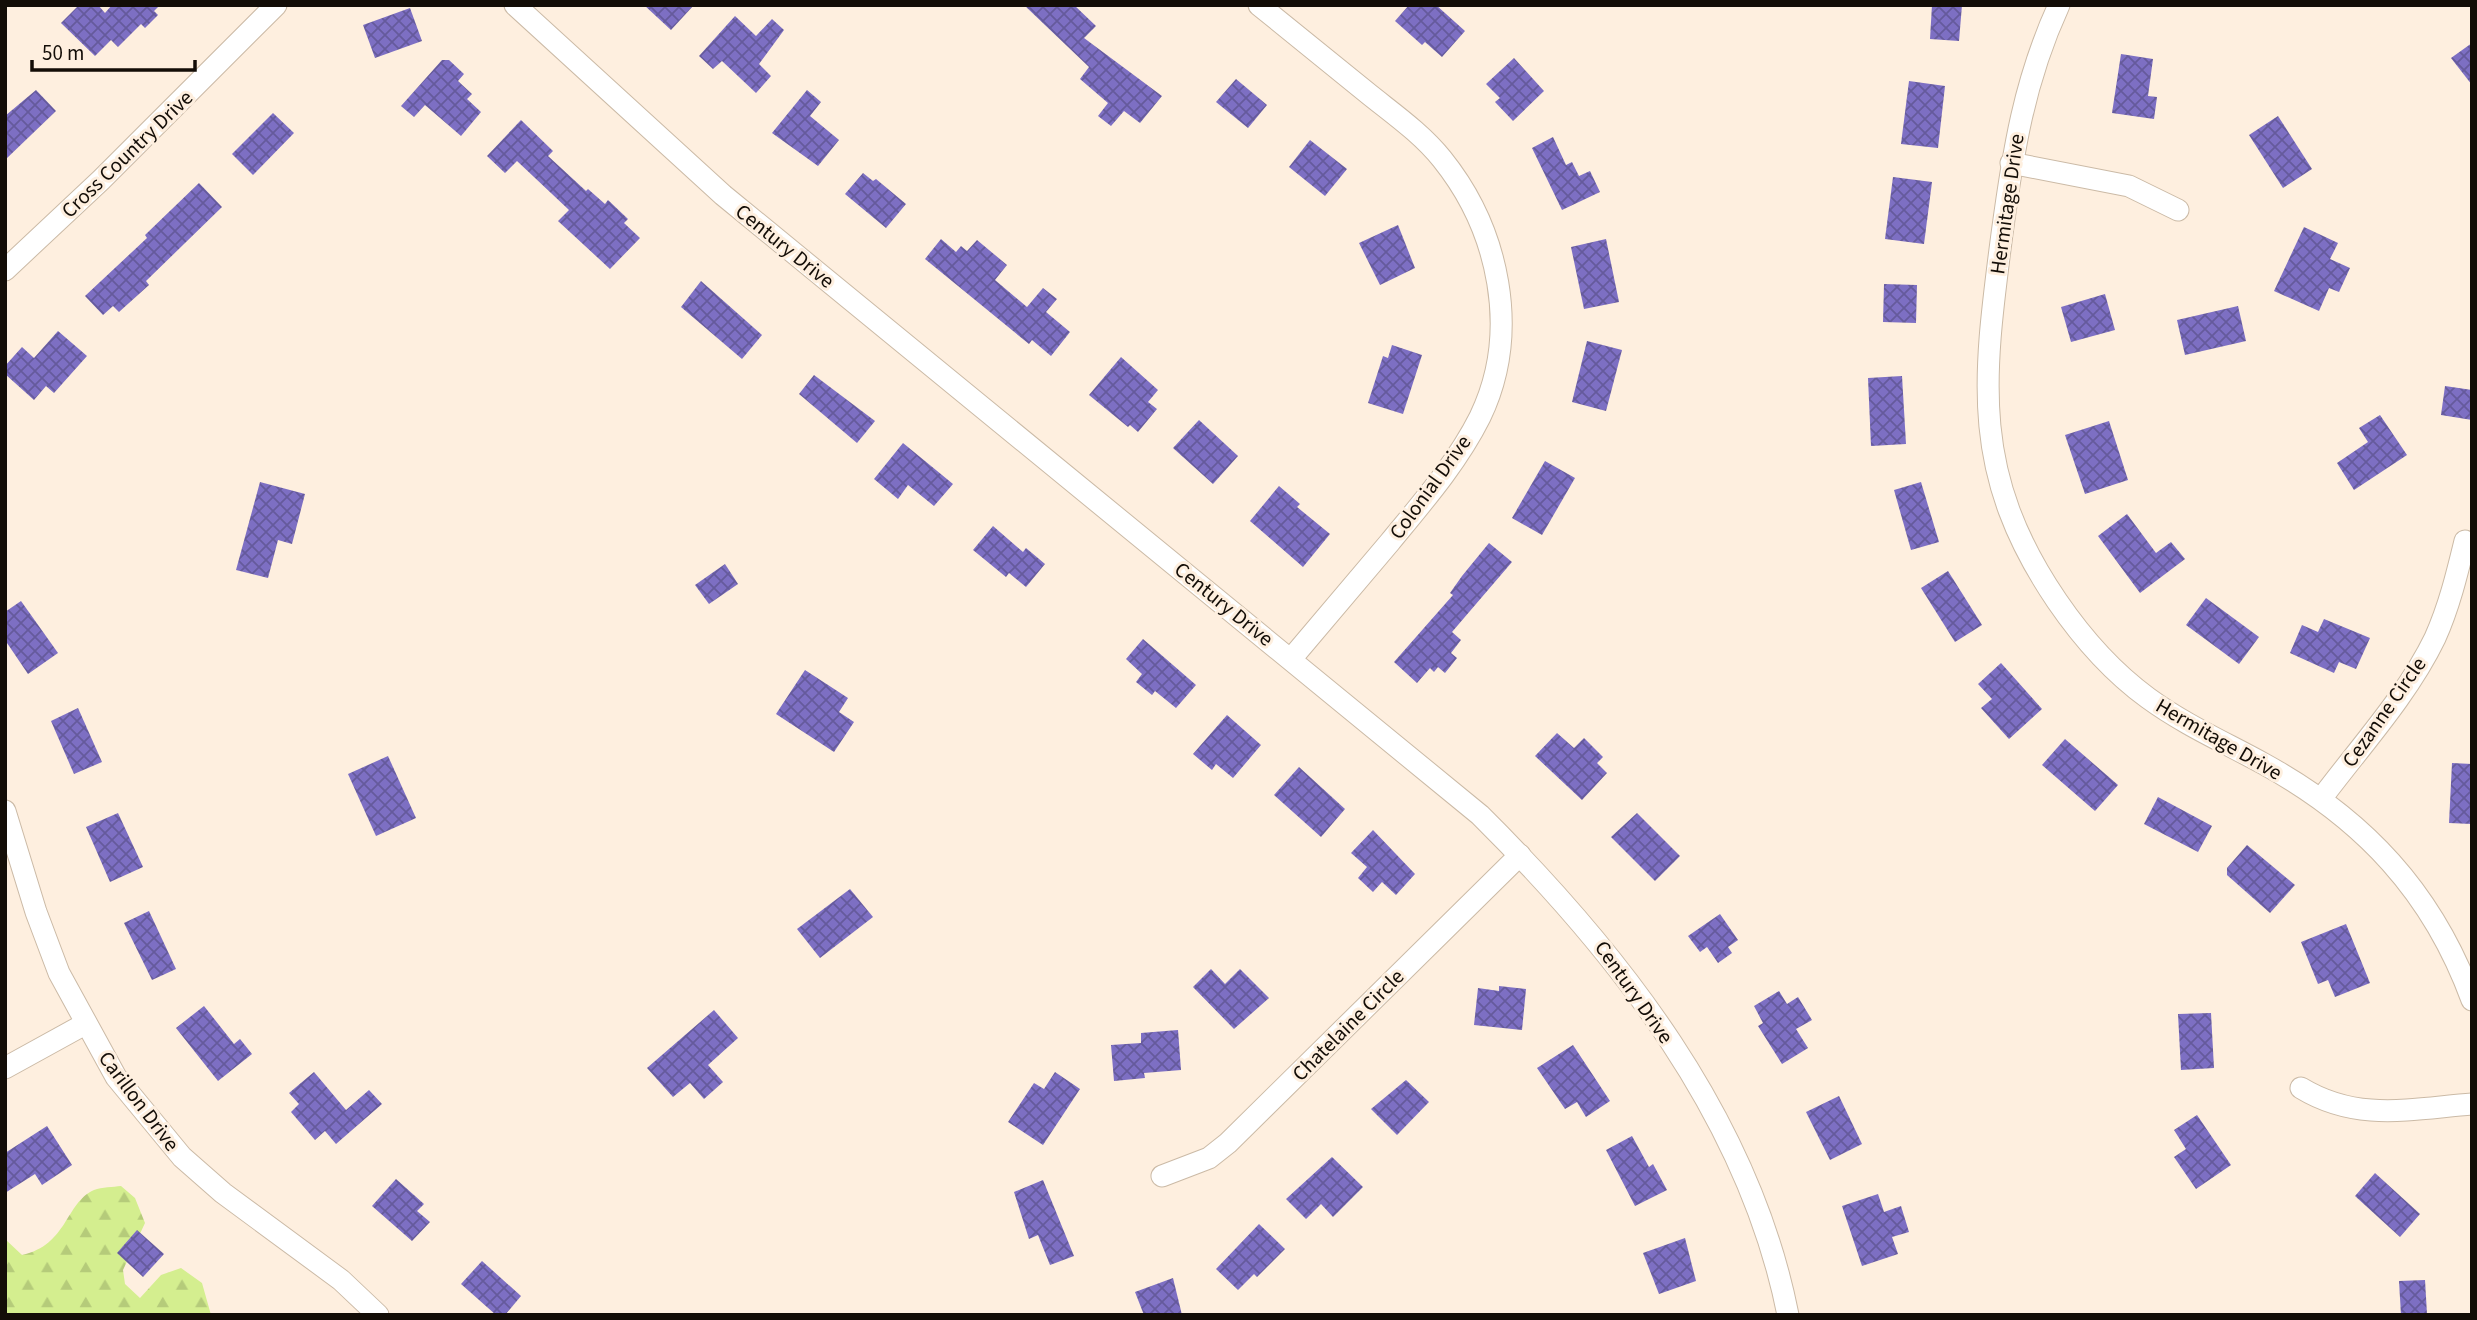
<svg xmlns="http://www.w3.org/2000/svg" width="2477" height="1320" font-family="'Source Sans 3',sans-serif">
  <defs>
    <pattern id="forest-firs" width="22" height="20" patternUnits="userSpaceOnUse" patternTransform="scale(1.75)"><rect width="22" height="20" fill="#d4ee8f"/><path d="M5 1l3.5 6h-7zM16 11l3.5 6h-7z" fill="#b5cb7a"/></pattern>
    <pattern id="building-cross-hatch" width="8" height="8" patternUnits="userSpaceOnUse" patternTransform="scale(1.75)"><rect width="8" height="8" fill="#7d6fc3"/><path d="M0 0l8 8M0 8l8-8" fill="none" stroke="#655a9c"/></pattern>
  </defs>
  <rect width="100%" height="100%" fill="#feefdf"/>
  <path fill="url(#forest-firs)" d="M 121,1186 L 135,1198 L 145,1223 L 123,1270 L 125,1284 L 140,1298 L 161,1275 L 181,1268 L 202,1283 L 211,1315 L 5,1315 L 5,1239 L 22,1255 C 68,1245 65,1203 94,1190 C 102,1187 113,1187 121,1186 Z"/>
  <g fill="url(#building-cross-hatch)">
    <path d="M 79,5 L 98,5 L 105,13 L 112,5 L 160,5 L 154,11 L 158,15 L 145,28 L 141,24 L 118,47 L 111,40 L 95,56 L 61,23 Z"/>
    <path d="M 644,5 L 694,5 L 671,30 Z"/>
    <path d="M 1024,5 L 1074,5 L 1096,26 L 1084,38 L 1162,96 L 1140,123 L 1124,111 L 1111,126 L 1098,116 L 1108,103 L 1080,79 L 1089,67 Z"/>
    <path d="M 1409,5 L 1436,5 L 1465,31 L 1442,57 L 1425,42 L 1422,45 L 1395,21 Z"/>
    <path d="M 1932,5 L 1962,5 L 1959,41 L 1930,39 Z"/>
    <path d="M 410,8 L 422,41 L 375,58 L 363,25 Z"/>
    <path d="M 735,16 L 756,36 L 772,19 L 784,30 L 759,64 L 771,76 L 756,93 L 722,61 L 713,69 L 699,56 Z"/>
    <path d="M 2472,43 L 2472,85 L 2451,58 Z"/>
    <path d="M 2121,54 L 2153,59 L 2148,96 L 2157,97 L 2154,119 L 2112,113 Z"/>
    <path d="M 1514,58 L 1544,91 L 1513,121 L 1495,102 L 1500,98 L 1486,84 Z"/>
    <path d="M 442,60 L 449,60 L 464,74 L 458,81 L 472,94 L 467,99 L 481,112 L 461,136 L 425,105 L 414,117 L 401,106 Z"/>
    <path d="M 1236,79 L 1267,105 L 1248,128 L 1216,102 Z"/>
    <path d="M 1909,81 L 1945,86 L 1938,148 L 1901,144 Z"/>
    <path d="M 36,90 L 56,111 L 5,160 L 5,116 Z"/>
    <path d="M 807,90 L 821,102 L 810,116 L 839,140 L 818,166 L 772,133 Z"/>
    <path d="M 273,113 L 294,133 L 253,175 L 232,154 Z"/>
    <path d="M 2278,116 L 2312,169 L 2283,188 L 2249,135 Z"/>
    <path d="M 521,120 L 553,151 L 548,156 L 586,191 L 588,189 L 605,204 L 608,200 L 628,219 L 624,223 L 640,238 L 610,269 L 558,221 L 569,210 L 517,161 L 505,173 L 487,156 Z"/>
    <path d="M 1553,137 L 1566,165 L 1572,162 L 1579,176 L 1590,171 L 1600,192 L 1562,210 L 1532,148 Z"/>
    <path d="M 1310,140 L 1347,169 L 1325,196 L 1289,167 Z"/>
    <path d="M 863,173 L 873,181 L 876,179 L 906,204 L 886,228 L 845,194 Z"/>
    <path d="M 1893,177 L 1932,182 L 1924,244 L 1885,239 Z"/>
    <path d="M 199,183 L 222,207 L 146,281 L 149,285 L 119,312 L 113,306 L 103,315 L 85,296 L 147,238 L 145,235 Z"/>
    <path d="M 1398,225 L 1415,268 L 1380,285 L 1359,243 Z"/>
    <path d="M 2304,227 L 2338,243 L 2330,259 L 2350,268 L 2339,292 L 2329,288 L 2319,311 L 2274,291 Z"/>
    <path d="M 941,239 L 956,252 L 961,246 L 967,251 L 977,240 L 1007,265 L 995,280 L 1027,307 L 1043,288 L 1057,299 L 1046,312 L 1070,332 L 1051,356 L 1032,340 L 1029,344 L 925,259 Z"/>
    <path d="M 1606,239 L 1619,302 L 1584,309 L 1571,247 Z"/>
    <path d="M 701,281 L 762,335 L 742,359 L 681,307 Z"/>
    <path d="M 1884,284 L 1917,285 L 1916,323 L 1883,322 Z"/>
    <path d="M 2105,294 L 2115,330 L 2071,342 L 2061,307 Z"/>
    <path d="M 2238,306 L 2246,341 L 2185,355 L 2177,320 Z"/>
    <path d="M 58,331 L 87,356 L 54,393 L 46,386 L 34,400 L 5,374 L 5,366 L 22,347 L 34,358 Z"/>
    <path d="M 1587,341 L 1622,350 L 1606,411 L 1572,402 Z"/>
    <path d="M 1392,345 L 1422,355 L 1403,414 L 1368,403 L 1383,356 L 1388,358 Z"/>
    <path d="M 1121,357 L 1158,390 L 1148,402 L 1157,409 L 1138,432 L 1130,425 L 1128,427 L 1089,395 Z"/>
    <path d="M 814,375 L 875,421 L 857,443 L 799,394 Z"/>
    <path d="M 1902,376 L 1906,444 L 1871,446 L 1868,378 Z"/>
    <path d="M 2445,386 L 2472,390 L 2472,420 L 2441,415 Z"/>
    <path d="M 2380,415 L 2407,455 L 2354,490 L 2337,463 L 2368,442 L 2359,428 Z"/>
    <path d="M 1199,420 L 1238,456 L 1213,484 L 1173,448 Z"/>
    <path d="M 2109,421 L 2128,480 L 2085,494 L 2065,435 Z"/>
    <path d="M 903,443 L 953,484 L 934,506 L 908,485 L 898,499 L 874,479 Z"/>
    <path d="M 1545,461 L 1575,478 L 1542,535 L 1512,518 Z"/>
    <path d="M 260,482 L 305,494 L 292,544 L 278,540 L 268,578 L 236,570 Z"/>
    <path d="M 1921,482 L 1939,542 L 1911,550 L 1894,490 Z"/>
    <path d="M 1279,486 L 1300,504 L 1297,507 L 1330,534 L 1303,567 L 1250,521 Z"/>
    <path d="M 2127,514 L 2156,553 L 2171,542 L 2185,559 L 2140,593 L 2098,536 Z"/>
    <path d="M 993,526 L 1023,552 L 1026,548 L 1045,564 L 1026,587 L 1009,573 L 1006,577 L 973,550 Z"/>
    <path d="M 1489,543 L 1512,562 L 1452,632 L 1461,640 L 1451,653 L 1457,658 L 1445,673 L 1438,667 L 1434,672 L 1430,668 L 1417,683 L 1394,662 L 1453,595 L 1450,593 L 1462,576 Z"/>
    <path d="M 725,564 L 738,584 L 709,604 L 695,585 Z"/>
    <path d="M 1948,571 L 1982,625 L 1955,642 L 1921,588 Z"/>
    <path d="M 2206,598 L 2259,637 L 2239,664 L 2186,625 Z"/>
    <path d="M 21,601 L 58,653 L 28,674 L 5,640 L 5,612 Z"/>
    <path d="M 2324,619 L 2370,638 L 2356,669 L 2339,662 L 2334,673 L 2290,653 L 2302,625 L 2318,632 Z"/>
    <path d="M 1143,639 L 1196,685 L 1176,708 L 1155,691 L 1152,695 L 1136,682 L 1142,674 L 1126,659 Z"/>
    <path d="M 2001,663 L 2042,709 L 2009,739 L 1981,708 L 1992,699 L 1978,684 Z"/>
    <path d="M 805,670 L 848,698 L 839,712 L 854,722 L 834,752 L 776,714 Z"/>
    <path d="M 78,708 L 102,762 L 74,774 L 51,721 Z"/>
    <path d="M 1227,715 L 1261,745 L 1233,778 L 1216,764 L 1212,770 L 1193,754 Z"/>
    <path d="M 1557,733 L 1574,748 L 1584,738 L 1603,757 L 1597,763 L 1607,773 L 1582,800 L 1535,756 Z"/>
    <path d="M 2065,739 L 2118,785 L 2095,811 L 2042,765 Z"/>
    <path d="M 388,756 L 416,818 L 376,836 L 348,774 Z"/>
    <path d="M 2452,763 L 2472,764 L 2472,824 L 2449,823 Z"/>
    <path d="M 1299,767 L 1345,809 L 1321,837 L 1274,795 Z"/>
    <path d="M 2158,797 L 2212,826 L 2198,852 L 2144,824 Z"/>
    <path d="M 118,813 L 143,867 L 110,882 L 86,827 Z"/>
    <path d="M 1637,813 L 1680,856 L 1655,881 L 1611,837 Z"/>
    <path d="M 1373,830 L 1415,874 L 1396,895 L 1382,882 L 1373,892 L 1358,878 L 1367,867 L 1351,853 Z"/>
    <path d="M 2247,845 L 2295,885 L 2270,913 L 2227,875 L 2227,868 Z"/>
    <path d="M 850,889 L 873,917 L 820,958 L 797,929 Z"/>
    <path d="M 149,911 L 176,969 L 152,980 L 124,923 Z"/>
    <path d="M 1720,914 L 1738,940 L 1728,947 L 1732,953 L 1718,963 L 1707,947 L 1700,952 L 1688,936 Z"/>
    <path d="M 2346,924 L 2370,983 L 2335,997 L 2328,980 L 2318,984 L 2301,942 Z"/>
    <path d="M 1211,969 L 1225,984 L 1240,969 L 1269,998 L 1234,1029 L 1193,987 Z"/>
    <path d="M 1499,986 L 1526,989 L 1522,1030 L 1474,1025 L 1478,988 L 1499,991 Z"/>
    <path d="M 1779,991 L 1787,1004 L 1798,997 L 1812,1020 L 1796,1029 L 1808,1048 L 1782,1064 L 1758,1026 L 1763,1023 L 1754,1006 Z"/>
    <path d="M 204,1006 L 234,1044 L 240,1039 L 252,1054 L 218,1081 L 176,1028 Z"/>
    <path d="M 714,1010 L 738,1038 L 708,1065 L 723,1082 L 704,1099 L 690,1083 L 673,1097 L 647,1068 Z"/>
    <path d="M 2211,1013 L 2214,1068 L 2181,1070 L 2178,1014 Z"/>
    <path d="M 1178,1030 L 1181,1070 L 1144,1073 L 1145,1078 L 1114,1081 L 1111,1045 L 1141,1043 L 1141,1033 Z"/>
    <path d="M 1573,1045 L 1610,1101 L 1586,1117 L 1577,1102 L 1565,1109 L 1537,1068 Z"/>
    <path d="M 314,1072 L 346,1110 L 369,1090 L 382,1104 L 336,1144 L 325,1131 L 315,1140 L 291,1112 L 299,1104 L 289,1093 Z"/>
    <path d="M 1055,1072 L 1080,1089 L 1043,1145 L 1008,1122 L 1034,1083 L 1044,1089 Z"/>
    <path d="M 1406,1080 L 1429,1102 L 1397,1135 L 1371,1109 Z"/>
    <path d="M 1839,1096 L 1862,1144 L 1830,1160 L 1806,1112 Z"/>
    <path d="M 2197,1115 L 2231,1165 L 2196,1189 L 2174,1157 L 2186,1149 L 2174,1130 Z"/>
    <path d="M 47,1126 L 72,1165 L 42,1185 L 35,1174 L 5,1193 L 5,1153 Z"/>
    <path d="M 1632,1136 L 1649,1167 L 1653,1164 L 1667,1190 L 1635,1206 L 1606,1150 Z"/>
    <path d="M 1332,1157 L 1363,1187 L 1333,1217 L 1321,1204 L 1306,1219 L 1286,1199 Z"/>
    <path d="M 2375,1173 L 2420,1214 L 2400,1237 L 2355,1196 Z"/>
    <path d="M 396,1179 L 424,1204 L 417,1211 L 430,1222 L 412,1241 L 372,1206 Z"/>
    <path d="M 1043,1180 L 1074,1256 L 1050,1265 L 1038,1235 L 1029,1239 L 1014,1192 Z"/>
    <path d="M 1878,1194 L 1884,1212 L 1901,1206 L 1909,1232 L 1892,1237 L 1898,1254 L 1862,1266 L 1842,1206 Z"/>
    <path d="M 1259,1224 L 1285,1249 L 1257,1277 L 1254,1274 L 1238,1290 L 1216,1269 Z"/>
    <path d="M 137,1230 L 164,1254 L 143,1277 L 117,1253 Z"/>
    <path d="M 1685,1238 L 1696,1281 L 1659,1294 L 1643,1253 Z"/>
    <path d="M 482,1261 L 521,1296 L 505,1315 L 496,1315 L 461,1284 Z"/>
    <path d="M 1173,1278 L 1182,1315 L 1144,1315 L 1135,1292 Z"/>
    <path d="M 2425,1280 L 2427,1314 L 2401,1315 L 2399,1281 Z"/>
  </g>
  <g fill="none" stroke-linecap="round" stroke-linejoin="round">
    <g stroke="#cbbaa6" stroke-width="23">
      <g id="minor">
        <path d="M 515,5 L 723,195 L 1480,815 C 1619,953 1749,1118 1788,1315"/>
        <path d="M 1259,5 C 1296,35 1333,65 1370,95 C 1395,115 1422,134 1442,159 C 1499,230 1521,332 1480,417 C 1457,463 1422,503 1390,542 C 1357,581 1324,620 1291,659"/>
        <path d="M 2059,5 C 2024,81 2013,152 2002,234 C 1983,380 1970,473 2057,601 C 2083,639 2111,671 2148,698 C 2185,725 2224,742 2264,764 C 2364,819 2433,893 2472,1000"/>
        <path d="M 2011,163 L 2129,186 L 2178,210"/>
        <path d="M 5,270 L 101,180 L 276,5"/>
        <path d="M 2321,799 C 2359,748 2407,696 2435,638 C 2449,607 2457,574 2465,541"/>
        <path d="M 5,811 L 36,912 L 59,973 L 116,1077 L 182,1157 L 223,1193 L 341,1280 L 378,1315"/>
        <path d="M 5,1068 L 85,1024"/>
        <path d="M 2301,1088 C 2357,1122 2410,1109 2472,1104"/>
        <path d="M 1162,1176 L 1209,1158 L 1228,1143 L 1520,855"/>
      </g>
    </g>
    <use href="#minor" stroke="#fff" stroke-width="21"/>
  </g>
  <g text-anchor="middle" stroke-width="6" stroke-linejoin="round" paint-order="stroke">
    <g font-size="21" fill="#130d07" stroke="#feefdf">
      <text transform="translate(127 154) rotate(-44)" y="7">Cross Country Drive</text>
      <text transform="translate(2007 204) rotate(-82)" y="7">Hermitage Drive</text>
      <text transform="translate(785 246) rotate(39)" y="7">Century Drive</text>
      <text transform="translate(1430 487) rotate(-54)" y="7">Colonial Drive</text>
      <text transform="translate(1224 604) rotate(39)" y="7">Century Drive</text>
      <text transform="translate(2384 712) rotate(-55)" y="7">Cezanne Circle</text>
      <text transform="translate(2219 739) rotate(30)" y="7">Hermitage Drive</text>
      <text transform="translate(1634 992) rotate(55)" y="7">Century Drive</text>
      <text transform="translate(1348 1025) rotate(-45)" y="7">Chatelaine Circle</text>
      <text transform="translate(139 1101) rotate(53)" y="7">Carillon Drive</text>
    </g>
  </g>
  <rect width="2477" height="1320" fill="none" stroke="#130d07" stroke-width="14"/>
  <path d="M32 60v10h163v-10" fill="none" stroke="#130d07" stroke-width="3.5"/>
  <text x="42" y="60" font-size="21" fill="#130d07" stroke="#feefdf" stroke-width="5" paint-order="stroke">50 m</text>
</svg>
